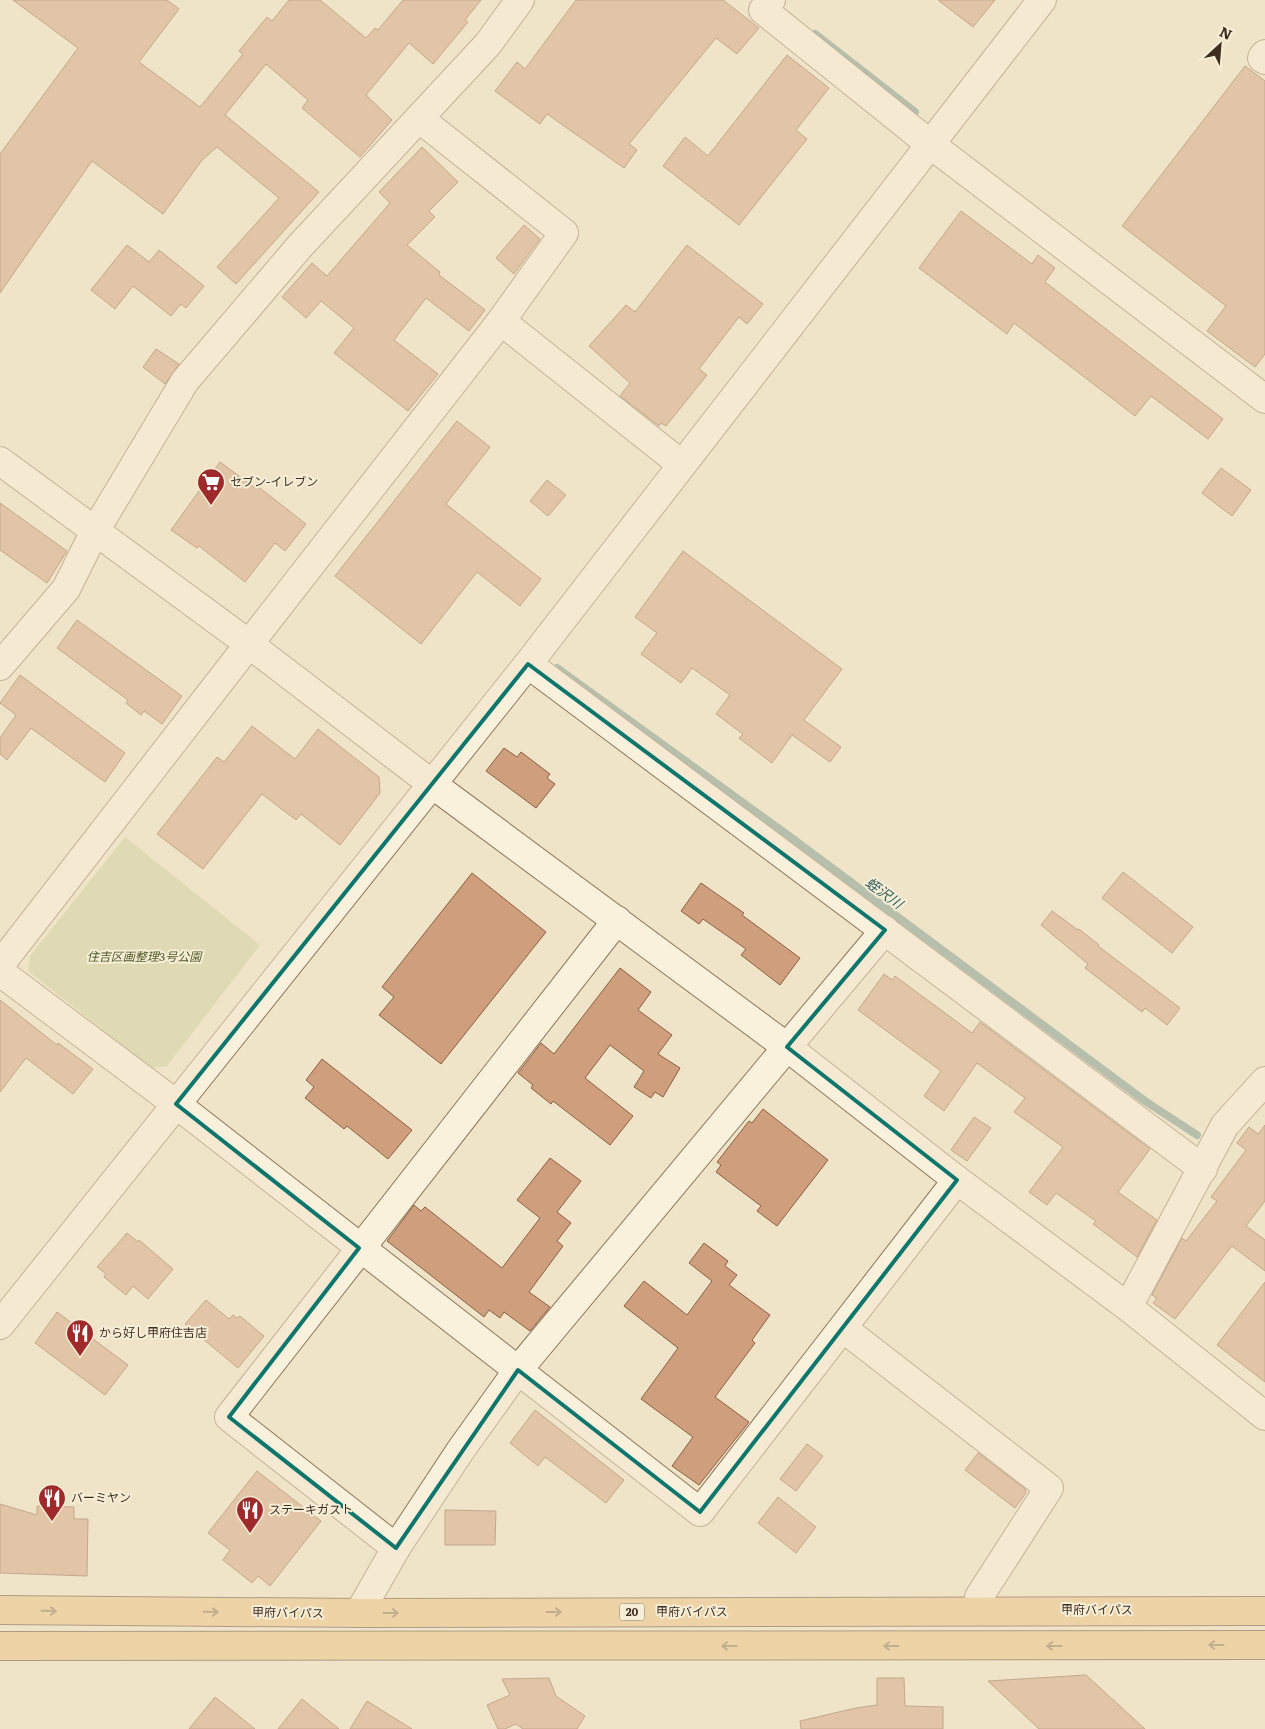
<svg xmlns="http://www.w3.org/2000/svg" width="1265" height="1729" font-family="Literata,'Noto Sans JP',serif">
  <rect width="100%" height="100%" fill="#f0e4c8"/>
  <path fill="#c9cf9b" d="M 125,837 L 260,945 L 167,1066 L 151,1068 L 28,971 L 30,956 Z"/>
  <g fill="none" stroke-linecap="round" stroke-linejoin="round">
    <g stroke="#6f938a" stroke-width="8">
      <path d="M 815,34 L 915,112"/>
      <path d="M 557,668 L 789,836 L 1145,1101 L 1197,1135"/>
    </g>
  </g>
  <g fill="#cf9f7d" stroke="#8d5f41">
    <path d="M 13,0 L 167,0 L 179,9 L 139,62 L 200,107 L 243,54 L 239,51 L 267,17 L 272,21 L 289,0 L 320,0 L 366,38 L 375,28 L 378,30 L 403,0 L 481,0 L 465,20 L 468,22 L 433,64 L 409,43 L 366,95 L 392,120 L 360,157 L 302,108 L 308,100 L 266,64 L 225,115 L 319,192 L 236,284 L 217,267 L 279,198 L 217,147 L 202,160 L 163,214 L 92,161 L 0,293 L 0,154 L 78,48 Z"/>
    <path d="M 576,0 L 723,0 L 759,28 L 737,54 L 716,38 L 629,144 L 637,150 L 624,168 L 547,114 L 540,124 L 495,91 L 517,62 L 525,69 Z"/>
    <path d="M 938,0 L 995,0 L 973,27 Z"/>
    <path d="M 787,55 L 829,88 L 796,130 L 807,139 L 739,225 L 663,166 L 685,137 L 708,156 Z"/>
    <path d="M 1245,66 L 1265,81 L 1265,354 L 1255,367 L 1207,331 L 1226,306 L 1122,226 Z"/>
    <path d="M 422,147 L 458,182 L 429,211 L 435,217 L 407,245 L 440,272 L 439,275 L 485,310 L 469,331 L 426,298 L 394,340 L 438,374 L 408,411 L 334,353 L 354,328 L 321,301 L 306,318 L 282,297 L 312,263 L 327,276 L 390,203 L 379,192 Z"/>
    <path d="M 961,211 L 1032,264 L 1038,255 L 1055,268 L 1045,282 L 1223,419 L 1208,439 L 1151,396 L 1135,416 L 1014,323 L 1007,334 L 919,268 Z"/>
    <path d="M 524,225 L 540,239 L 514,274 L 496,258 Z"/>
    <path d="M 127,245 L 149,262 L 159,250 L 204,286 L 186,308 L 181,304 L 171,316 L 133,286 L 115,309 L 91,290 Z"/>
    <path d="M 687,245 L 763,304 L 747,324 L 739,317 L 699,369 L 707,375 L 666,426 L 661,423 L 659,426 L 620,396 L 630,383 L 589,346 L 626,305 L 635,312 Z"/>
    <path d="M 156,349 L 179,364 L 165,384 L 143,367 Z"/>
    <path d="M 457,421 L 490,447 L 446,504 L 541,579 L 520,606 L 477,572 L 421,644 L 335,576 Z"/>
    <path d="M 220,462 L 255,488 L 256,485 L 306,524 L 285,551 L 275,543 L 245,582 L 199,546 L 197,548 L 171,530 Z"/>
    <path d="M 1221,468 L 1251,490 L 1232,516 L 1202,493 Z"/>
    <path d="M 547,480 L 566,495 L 548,516 L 530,501 Z"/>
    <path d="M 0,503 L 67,551 L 47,583 L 0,550 Z"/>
    <path d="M 683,551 L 842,669 L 804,720 L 841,747 L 830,762 L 792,735 L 772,763 L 739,738 L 743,734 L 716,714 L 730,695 L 692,668 L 681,683 L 641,654 L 657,633 L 635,617 Z"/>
    <path d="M 77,620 L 182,696 L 162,724 L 144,711 L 141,715 L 126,703 L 128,700 L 57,648 Z"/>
    <path d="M 20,675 L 125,753 L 105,782 L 31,728 L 7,760 L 0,754 L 0,738 L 16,715 L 0,703 Z"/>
    <path d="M 252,726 L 295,759 L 318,729 L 379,777 L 380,793 L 340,845 L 301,814 L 296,820 L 262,794 L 203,869 L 157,834 L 217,757 L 224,762 Z"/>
    <path d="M 504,748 L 517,757 L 521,752 L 550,774 L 547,778 L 555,784 L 536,808 L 486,771 Z"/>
    <path d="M 1123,872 L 1193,927 L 1172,953 L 1102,898 Z"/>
    <path d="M 472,873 L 546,932 L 441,1064 L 379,1015 L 394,997 L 382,987 Z"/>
    <path d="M 701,883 L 744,913 L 742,915 L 800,958 L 780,985 L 741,955 L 746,949 L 703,919 L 699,924 L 681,911 Z"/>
    <path d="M 1052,911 L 1078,930 L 1079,929 L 1099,945 L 1098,946 L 1180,1008 L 1167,1025 L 1145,1008 L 1142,1012 L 1085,968 L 1088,964 L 1041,925 Z"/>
    <path d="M 620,968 L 651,992 L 638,1010 L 672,1035 L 658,1054 L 680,1068 L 663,1097 L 655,1092 L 651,1098 L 634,1087 L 644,1071 L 610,1045 L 585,1078 L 633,1116 L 610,1145 L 553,1101 L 551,1104 L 531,1088 L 533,1085 L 518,1073 L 541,1043 L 554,1054 Z"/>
    <path d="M 884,974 L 892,980 L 895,976 L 972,1033 L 980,1022 L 1150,1149 L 1118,1192 L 1157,1220 L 1137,1257 L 1093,1224 L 1096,1221 L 1056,1193 L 1047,1205 L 1029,1192 L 1063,1147 L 1014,1112 L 1025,1098 L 977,1063 L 944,1111 L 924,1096 L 941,1071 L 858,1010 Z"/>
    <path d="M 0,1000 L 57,1045 L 58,1043 L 93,1069 L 73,1094 L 26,1058 L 0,1092 Z"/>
    <path d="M 322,1059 L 412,1130 L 388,1159 L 347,1126 L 344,1129 L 305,1098 L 314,1087 L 306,1080 Z"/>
    <path d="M 763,1109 L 828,1160 L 777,1226 L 757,1211 L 761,1206 L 716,1172 L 721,1165 L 717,1162 L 749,1121 L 752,1123 Z"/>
    <path d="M 974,1117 L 991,1128 L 967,1161 L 951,1150 Z"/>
    <path d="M 1265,1125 L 1265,1201 L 1246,1226 L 1265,1240 L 1265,1271 L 1232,1246 L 1175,1319 L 1153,1303 L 1157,1298 L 1152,1295 L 1182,1238 L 1186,1241 L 1217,1201 L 1211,1197 L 1246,1150 L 1237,1143 L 1249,1127 L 1258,1134 Z"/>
    <path d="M 550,1158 L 581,1181 L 557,1212 L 571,1223 L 557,1241 L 563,1246 L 529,1292 L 550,1307 L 530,1331 L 504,1312 L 500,1318 L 489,1310 L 484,1317 L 387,1241 L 414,1205 L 421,1211 L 425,1207 L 502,1268 L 540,1218 L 517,1200 Z"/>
    <path d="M 127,1233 L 138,1242 L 139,1240 L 173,1269 L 148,1299 L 133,1286 L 126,1295 L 104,1277 L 106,1274 L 97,1267 Z"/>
    <path d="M 704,1243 L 728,1261 L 725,1266 L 737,1275 L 729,1285 L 770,1315 L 752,1340 L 755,1343 L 715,1397 L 749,1422 L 699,1485 L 672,1466 L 693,1437 L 641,1399 L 678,1348 L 624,1306 L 644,1281 L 687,1315 L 712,1281 L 689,1263 Z"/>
    <path d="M 1265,1282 L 1265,1382 L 1217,1345 Z"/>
    <path d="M 206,1300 L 229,1319 L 233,1315 L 237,1318 L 240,1316 L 264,1336 L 238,1368 L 185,1324 Z"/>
    <path d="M 57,1312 L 128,1365 L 105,1395 L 35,1343 Z"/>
    <path d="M 535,1410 L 624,1480 L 606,1503 L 545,1457 L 538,1466 L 510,1443 Z"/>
    <path d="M 807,1444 L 823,1456 L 796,1491 L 780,1479 Z"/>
    <path d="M 978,1453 L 1025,1489 L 1026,1493 L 1015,1508 L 965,1470 Z"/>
    <path d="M 257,1471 L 321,1521 L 270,1586 L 258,1576 L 252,1583 L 223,1560 L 230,1550 L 208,1533 Z"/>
    <path d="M 778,1497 L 816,1527 L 796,1553 L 758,1523 Z"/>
    <path d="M 0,1504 L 37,1515 L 37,1506 L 74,1507 L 74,1519 L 88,1519 L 87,1576 L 0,1573 Z"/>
    <path d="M 445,1510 L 496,1511 L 495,1545 L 445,1545 Z"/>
    <path d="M 1086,1675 L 1145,1729 L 1039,1729 L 988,1681 Z"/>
    <path d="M 549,1678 L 556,1696 L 585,1716 L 577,1729 L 523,1729 L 516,1724 L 505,1729 L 498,1729 L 487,1705 L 510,1695 L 502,1679 Z"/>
    <path d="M 877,1678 L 904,1678 L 905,1706 L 943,1707 L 943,1729 L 801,1729 L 800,1721 L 856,1708 L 877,1705 Z"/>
    <path d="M 215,1697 L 255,1729 L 189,1729 Z"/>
    <path d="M 302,1699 L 339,1729 L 278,1729 Z"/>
    <path d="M 367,1701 L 412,1729 L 350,1729 Z"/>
  </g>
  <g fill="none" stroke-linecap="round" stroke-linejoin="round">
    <g stroke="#8d765c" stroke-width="30">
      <g id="minor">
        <path d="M 771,0 L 763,10 L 930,144 L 1265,399"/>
        <path d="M 1265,54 L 1262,58 L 1265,60"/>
        <path d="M 501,321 L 681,464"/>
        <path d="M 249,644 L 501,321 L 564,233 L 420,119"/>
        <path d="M 528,664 L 1203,1169"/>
        <path d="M 0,666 L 66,589 L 95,531 L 185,381 L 300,246 L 488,44 L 520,0"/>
        <path d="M 0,972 L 176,1104 L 700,1512 L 957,1180"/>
        <path d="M 1128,1307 L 1225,1125 L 1265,1081"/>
        <path d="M 844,1329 L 1049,1488 L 979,1597 L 979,1610"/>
        <path d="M 396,1548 L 229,1417 L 617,920"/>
        <path d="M 359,1613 L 396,1548 L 460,1451 L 518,1370 L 787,1047"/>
      </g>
    </g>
    <g stroke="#8d765c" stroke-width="30">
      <g id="tertiary">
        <path d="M 0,461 L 249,644 L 432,784 L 787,1047 L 957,1180 L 1128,1307 L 1265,1416"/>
        <path d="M 0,965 L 249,644"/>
        <path d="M 787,1047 L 885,930"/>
        <path d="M 0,1325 L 528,664 L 1042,0"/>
      </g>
    </g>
    <g stroke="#5b4430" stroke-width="30">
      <g id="trunk">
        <path d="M 0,1610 L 359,1613 L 1265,1611"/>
        <path d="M 0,1646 L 1265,1645"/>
      </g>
    </g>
    <use href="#minor" stroke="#faf1dc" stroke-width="28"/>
    <use href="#tertiary" stroke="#faf1dc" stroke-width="28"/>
    <use href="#trunk" stroke="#eabe7c" stroke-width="28"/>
  </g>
  <defs><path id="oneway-shaft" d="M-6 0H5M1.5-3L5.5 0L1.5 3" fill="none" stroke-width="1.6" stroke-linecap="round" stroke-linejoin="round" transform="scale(1.25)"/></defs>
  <g stroke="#8b6f49">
    <use href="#oneway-shaft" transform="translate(49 1611) rotate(1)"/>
    <use href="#oneway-shaft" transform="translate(211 1612) rotate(1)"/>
    <use href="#oneway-shaft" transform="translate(554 1612)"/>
    <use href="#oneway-shaft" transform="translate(391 1613)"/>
    <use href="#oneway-shaft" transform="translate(1216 1645) rotate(180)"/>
    <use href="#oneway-shaft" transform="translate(729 1646) rotate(180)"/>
    <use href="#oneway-shaft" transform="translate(891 1646) rotate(180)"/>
    <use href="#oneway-shaft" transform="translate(1054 1646) rotate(180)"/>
  </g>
  <path d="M0 0H1265V1729H0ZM 528,664 L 885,930 L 787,1047 L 957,1180 L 700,1512 L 518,1370 L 396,1548 L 229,1417 L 359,1248 L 176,1104 Z" fill="#f0e4c8" fill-opacity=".55" fill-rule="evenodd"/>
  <path fill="none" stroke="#0f766e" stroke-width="4" stroke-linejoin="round" d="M 528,664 L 885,930 L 787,1047 L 957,1180 L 700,1512 L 518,1370 L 396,1548 L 229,1417 L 359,1248 L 176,1104 Z"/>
  <defs>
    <g id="supermarket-pin" transform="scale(1.4375)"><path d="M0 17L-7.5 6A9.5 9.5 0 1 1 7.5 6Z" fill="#9e2a2b" stroke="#f7eed8"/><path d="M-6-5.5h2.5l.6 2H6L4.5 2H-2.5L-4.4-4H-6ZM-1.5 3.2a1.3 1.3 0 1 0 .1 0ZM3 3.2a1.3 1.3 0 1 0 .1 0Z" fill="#fff"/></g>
    <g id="restaurant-pin" transform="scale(1.4375)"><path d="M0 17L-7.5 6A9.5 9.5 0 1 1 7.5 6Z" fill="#9e2a2b" stroke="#f7eed8"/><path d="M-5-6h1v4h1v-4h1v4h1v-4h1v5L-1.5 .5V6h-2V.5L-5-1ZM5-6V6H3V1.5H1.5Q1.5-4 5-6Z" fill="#fff"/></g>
  </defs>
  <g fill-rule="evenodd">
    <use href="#supermarket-pin" x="211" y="482"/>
    <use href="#restaurant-pin" x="80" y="1333"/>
    <use href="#restaurant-pin" x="52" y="1498"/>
    <use href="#restaurant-pin" x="250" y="1510"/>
  </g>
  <g text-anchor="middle" stroke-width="4" stroke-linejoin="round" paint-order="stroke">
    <rect fill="#f7eed8" stroke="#756857" stroke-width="1" x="619.5" y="1603.5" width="25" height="17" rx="4"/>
    <g font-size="11" font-weight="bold" fill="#3d2e20">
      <text x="632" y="1616">20</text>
    </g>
    <g font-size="12" fill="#3d2e20" stroke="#f7eed8" text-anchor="start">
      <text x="230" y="486">セブン-イレブン</text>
      <text x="99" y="1337">から好し甲府住吉店</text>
      <text x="71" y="1502">バーミヤン</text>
      <text x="269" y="1514">ステーキガスト</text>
    </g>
    <g font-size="12" font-style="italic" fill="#4d5a26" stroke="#f7eed8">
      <text x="144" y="961">住吉区画整理3号公園</text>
    </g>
    <g font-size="12" fill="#3d2e20" stroke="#f7eed8">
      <text x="1097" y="1614">甲府バイパス</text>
      <text x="692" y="1616">甲府バイパス</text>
      <text transform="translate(288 1613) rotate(1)" y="4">甲府バイパス</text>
    </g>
    <g font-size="14" font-style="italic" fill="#2f5d5a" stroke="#f7eed8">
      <text transform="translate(884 893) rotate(36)" y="5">蛭沢川</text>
    </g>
  </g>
  <g transform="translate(1220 45) rotate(26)" stroke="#f7eed8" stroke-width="4" paint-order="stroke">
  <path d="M0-4L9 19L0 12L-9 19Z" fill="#3d2e20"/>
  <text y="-8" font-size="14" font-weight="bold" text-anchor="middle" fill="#3d2e20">N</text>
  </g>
</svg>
